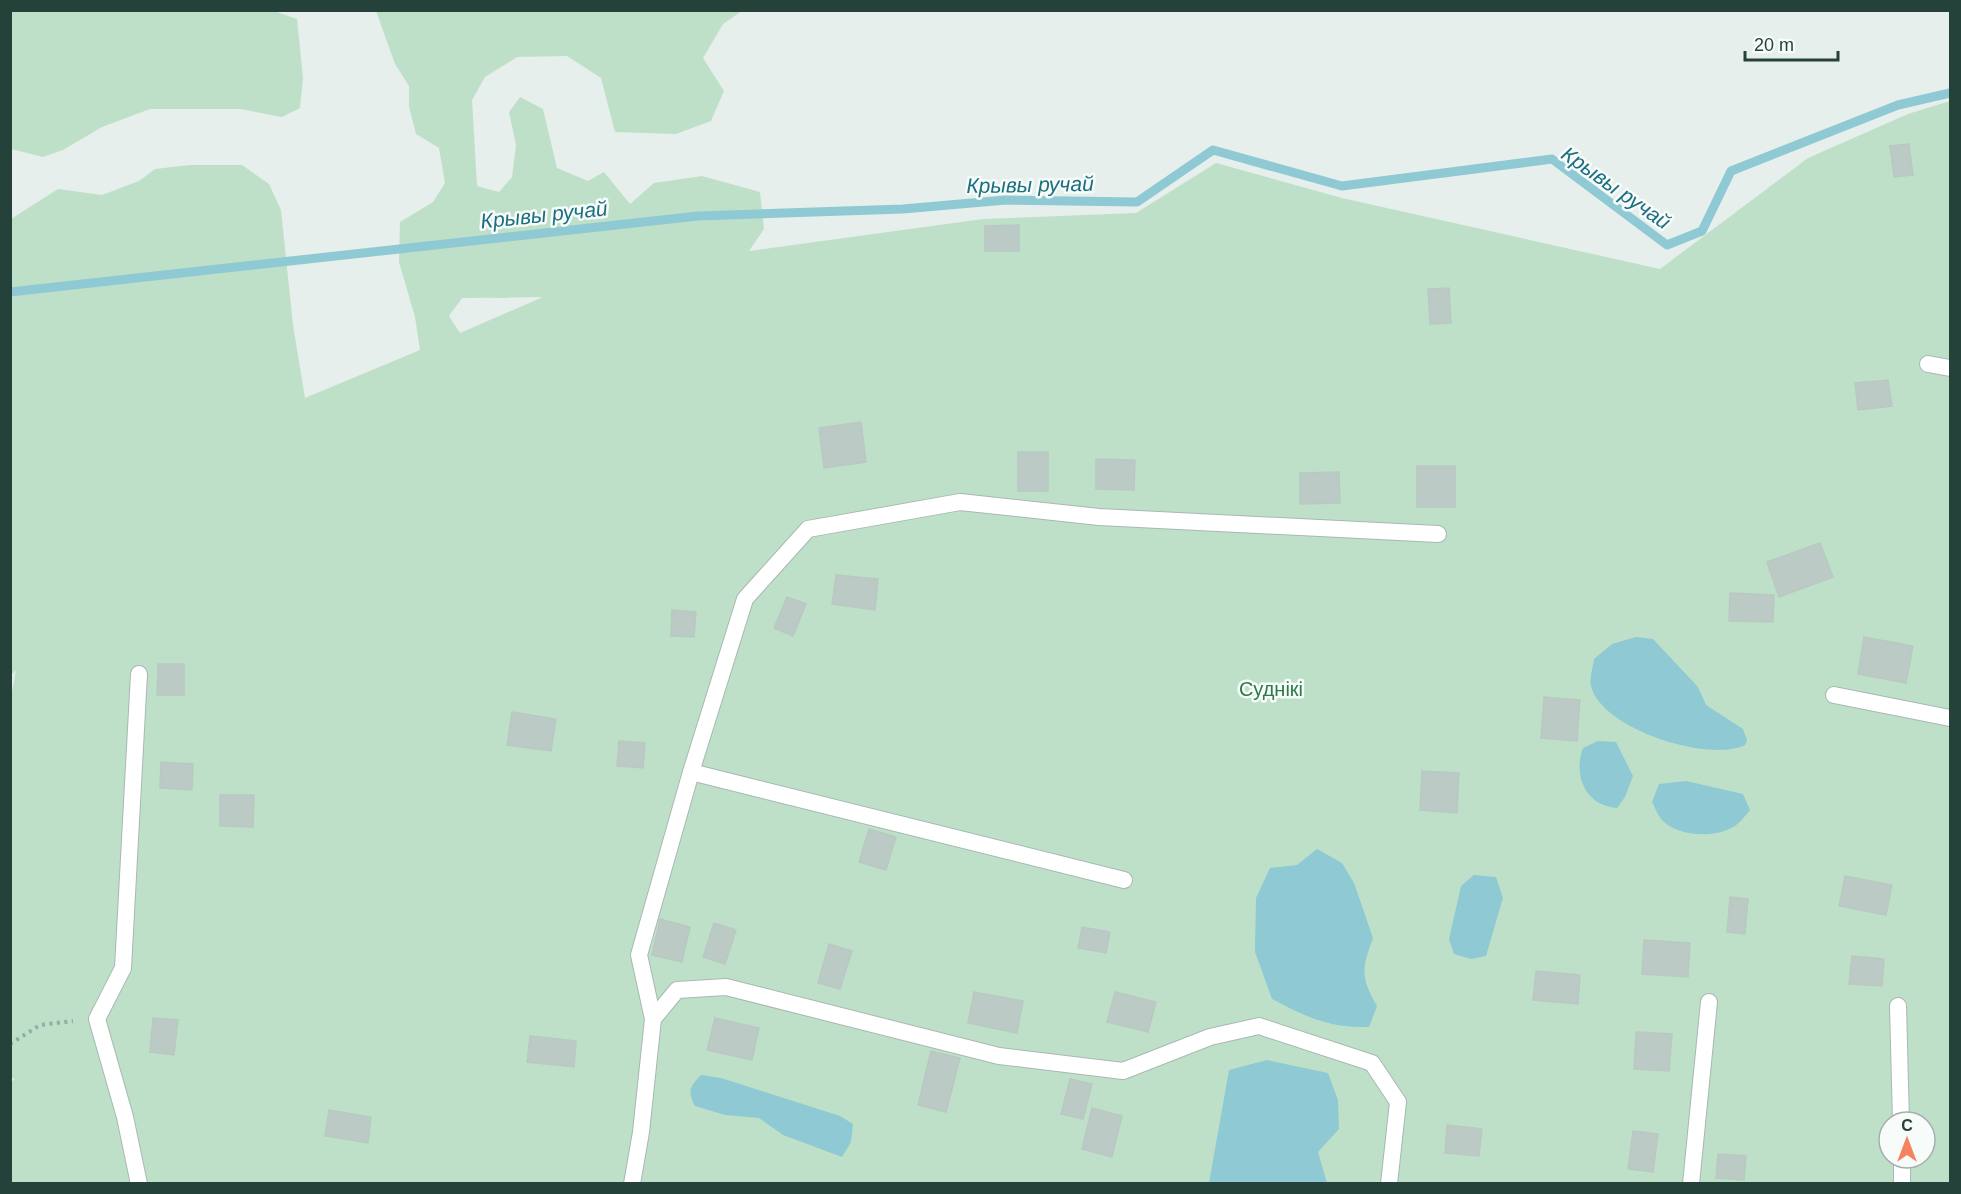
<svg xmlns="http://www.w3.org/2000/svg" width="1961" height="1194" font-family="Arial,sans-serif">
  <rect width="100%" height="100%" fill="#e6efeb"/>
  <g fill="#bfe0c8" fill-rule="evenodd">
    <path d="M 274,11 L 297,19 L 303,78 L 300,108 L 282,117 L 240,109 L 150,109 L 102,127 L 63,150 L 43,157 L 11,149 L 11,11 Z"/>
    <path d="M 376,11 L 742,11 L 723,24 L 703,58 L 724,91 L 711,121 L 676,134 L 615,132 L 601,78 L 567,56 L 517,57 L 485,77 L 472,100 L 477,186 L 499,192 L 512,177 L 516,145 L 509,112 L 520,97 L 543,109 L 557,168 L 588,181 L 604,172 L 630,204 L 654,183 L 702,176 L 760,192 L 764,229 L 749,251 L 983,219 L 1136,213 L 1216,163 L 1342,198 L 1660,269 L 1808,158 L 1908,114 L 1950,101 L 1950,1183 L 11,1183 L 10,1083 L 15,1079 L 10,1077 L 10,702 L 16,670 L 11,675 L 11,219 L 58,189 L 102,195 L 139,181 L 155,169 L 190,165 L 242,165 L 269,184 L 281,210 L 293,325 L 305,398 L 420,350 L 415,317 L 399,262 L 400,222 L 433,202 L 445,183 L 439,148 L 416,134 L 409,107 L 409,86 L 395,64 ZM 543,297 L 460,333 L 449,316 L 462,298 ZM 1889,1122 L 1925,1122 L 1925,1158 L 1889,1158 Z"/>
  </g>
  <g fill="#8ec9d4">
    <path d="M 1636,637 L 1653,639 L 1698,687 L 1706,705 L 1743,729 L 1747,740 L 1745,745 C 1709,763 1601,729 1591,686 C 1589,679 1593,667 1594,659 L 1612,644 Z"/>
    <path d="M 1598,741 L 1616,742 L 1633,776 L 1625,797 L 1617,808 C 1585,806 1573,775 1583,748 Z"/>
    <path d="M 1686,781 L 1743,794 L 1750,810 C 1744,817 1738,826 1729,829 C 1710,838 1676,836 1661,819 C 1657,814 1655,807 1652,802 L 1659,784 Z"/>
    <path d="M 1317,849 L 1342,863 L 1354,883 L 1373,938 C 1362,968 1360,977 1377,1006 L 1369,1027 C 1328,1028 1307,1017 1272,999 L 1255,952 L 1256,898 L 1270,868 L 1297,865 Z"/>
    <path d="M 1474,875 L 1496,877 L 1503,898 L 1486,956 L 1471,959 L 1454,954 L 1449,939 L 1457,904 L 1461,886 Z"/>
    <path d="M 1267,1060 L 1328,1073 L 1338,1100 L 1339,1129 L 1318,1152 L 1327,1183 L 1209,1183 L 1229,1070 Z"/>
    <path d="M 701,1075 L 721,1078 L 840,1116 L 853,1124 L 851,1142 L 842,1157 L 783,1135 L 759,1118 L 725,1115 L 695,1106 C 687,1092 690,1086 701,1075 Z"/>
  </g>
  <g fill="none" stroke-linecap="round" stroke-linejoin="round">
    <path stroke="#8ec9d4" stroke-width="9" d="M 10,292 L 698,216 L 903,209 L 1006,200 L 1137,202 L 1213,150 L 1342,186 L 1552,159 L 1667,245 L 1702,231 L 1731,171 L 1898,105 L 1950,93"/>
  </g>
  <g fill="#bbcac4" stroke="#b8c9c2" stroke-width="1.5">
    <path d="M 1909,144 L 1913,175 L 1894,177 L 1890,146 Z"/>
    <path d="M 1019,225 L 1019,251 L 985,251 L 985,226 Z"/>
    <path d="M 1449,288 L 1451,323 L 1430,324 L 1428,289 Z"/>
    <path d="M 1888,380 L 1892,406 L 1858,410 L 1855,383 Z"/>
    <path d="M 861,422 L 866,462 L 824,468 L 819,428 Z"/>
    <rect x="1018" y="452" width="30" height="39"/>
    <path d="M 1096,459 L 1135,460 L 1134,490 L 1096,489 Z"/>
    <rect x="1417" y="466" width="38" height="41"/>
    <path d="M 1339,472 L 1340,503 L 1300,504 L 1300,473 Z"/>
    <path d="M 1820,543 L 1833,577 L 1779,597 L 1767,562 Z"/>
    <path d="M 836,575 L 878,579 L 875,610 L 832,604 Z"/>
    <path d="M 1730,593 L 1774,595 L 1773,622 L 1729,621 Z"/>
    <path d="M 787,597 L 806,604 L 793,636 L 774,628 Z"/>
    <path d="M 672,610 L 696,612 L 694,637 L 671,636 Z"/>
    <path d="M 1864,637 L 1913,646 L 1906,683 L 1858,674 Z"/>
    <path d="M 158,664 L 184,664 L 184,695 L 157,695 Z"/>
    <path d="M 1544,697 L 1580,700 L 1577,741 L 1541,738 Z"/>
    <path d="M 512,712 L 556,719 L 551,751 L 507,745 Z"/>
    <path d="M 619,741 L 645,743 L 643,768 L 617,766 Z"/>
    <path d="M 161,762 L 193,764 L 192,790 L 160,788 Z"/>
    <path d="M 1422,771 L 1459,773 L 1457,813 L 1420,810 Z"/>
    <path d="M 220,795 L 254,795 L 253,827 L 220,826 Z"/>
    <path d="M 869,829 L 896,837 L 886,870 L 859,862 Z"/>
    <path d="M 1845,876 L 1892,885 L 1886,915 L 1839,906 Z"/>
    <path d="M 1730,897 L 1748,899 L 1745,934 L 1727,932 Z"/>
    <path d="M 660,919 L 690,927 L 682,962 L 652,955 Z"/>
    <path d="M 714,923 L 736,930 L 725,964 L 703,957 Z"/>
    <path d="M 1082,927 L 1110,932 L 1106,953 L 1078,948 Z"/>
    <path d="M 1644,940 L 1690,943 L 1688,977 L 1642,974 Z"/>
    <path d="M 829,944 L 852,951 L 840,989 L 818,983 Z"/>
    <path d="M 1852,956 L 1884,959 L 1882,986 L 1849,984 Z"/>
    <path d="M 1536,971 L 1580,975 L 1578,1004 L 1533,1000 Z"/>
    <path d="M 974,992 L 1023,1001 L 1017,1033 L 968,1023 Z"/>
    <path d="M 1115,992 L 1156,1002 L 1148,1032 L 1107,1022 Z"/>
    <path d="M 153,1018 L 178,1020 L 174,1055 L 150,1052 Z"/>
    <path d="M 715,1018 L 759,1028 L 752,1060 L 707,1050 Z"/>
    <path d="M 1636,1032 L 1672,1034 L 1669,1071 L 1634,1069 Z"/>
    <path d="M 530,1036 L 576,1041 L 574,1067 L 527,1062 Z"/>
    <path d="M 931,1051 L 960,1058 L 946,1112 L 918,1105 Z"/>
    <path d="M 1070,1079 L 1092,1084 L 1083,1119 L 1061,1114 Z"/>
    <path d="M 1092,1108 L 1122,1116 L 1112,1157 L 1082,1149 Z"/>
    <path d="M 329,1110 L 371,1117 L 368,1143 L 325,1136 Z"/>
    <path d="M 1447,1125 L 1482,1129 L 1479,1156 L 1445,1153 Z"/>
    <path d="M 1633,1131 L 1658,1134 L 1653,1172 L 1628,1169 Z"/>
    <path d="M 1718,1154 L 1746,1156 L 1744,1180 L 1716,1178 Z"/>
  </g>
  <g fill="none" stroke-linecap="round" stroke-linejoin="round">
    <g stroke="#a8b8b2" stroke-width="18">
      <g id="lane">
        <path d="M 1928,364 L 1950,368"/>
        <path d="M 139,674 L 123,968 L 97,1019 L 125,1117 L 139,1184"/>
        <path d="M 1834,695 L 1950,718"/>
        <path d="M 691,772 L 1124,880"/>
        <path d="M 1898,1006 L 1901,1122"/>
        <path d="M 653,1019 L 677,990 L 726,987 L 999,1056 L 1123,1071 L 1210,1037 L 1259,1026 L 1372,1063 L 1398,1102 L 1389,1184"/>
        <path d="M 1902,1158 L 1902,1184"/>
        <path d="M 632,1184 L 641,1132 L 653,1019 L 639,955 L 691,772 L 745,599 L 808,529 L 960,502 L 1099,517 L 1438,534"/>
        <path d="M 1691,1184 L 1709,1002"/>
      </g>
    </g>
    <path stroke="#86b3a5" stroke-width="4" stroke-dasharray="3 4.5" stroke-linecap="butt" d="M 10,1044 L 40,1025 L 73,1021"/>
    <use href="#lane" stroke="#fff" stroke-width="16"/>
  </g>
  <g text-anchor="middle" stroke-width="5" stroke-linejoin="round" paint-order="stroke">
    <g font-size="20" fill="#2d7a4b" stroke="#f7fbf9">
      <text x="1271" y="696">Суднікі</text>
    </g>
    <g font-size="21" font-style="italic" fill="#1c6f80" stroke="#f7fbf9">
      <text transform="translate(1030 185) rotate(-1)" y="7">Крывы ручай</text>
      <text transform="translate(1616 188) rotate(35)" y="7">Крывы ручай</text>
      <text transform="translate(544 215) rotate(-6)" y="7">Крывы ручай</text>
    </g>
  </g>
  <rect width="1961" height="1194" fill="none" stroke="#24423a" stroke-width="24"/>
  <g transform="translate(1907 1140)"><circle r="28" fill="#f7fbf9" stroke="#a3b1ad" stroke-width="1.5"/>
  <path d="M0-4.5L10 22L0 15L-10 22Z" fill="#f4845f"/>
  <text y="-9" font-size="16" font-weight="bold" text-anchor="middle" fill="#24423a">С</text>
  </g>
  <path d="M1745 51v9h93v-9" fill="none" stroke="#24423a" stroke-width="3"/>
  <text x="1754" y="51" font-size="18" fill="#24423a" stroke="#f7fbf9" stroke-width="4.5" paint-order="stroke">20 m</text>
</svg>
